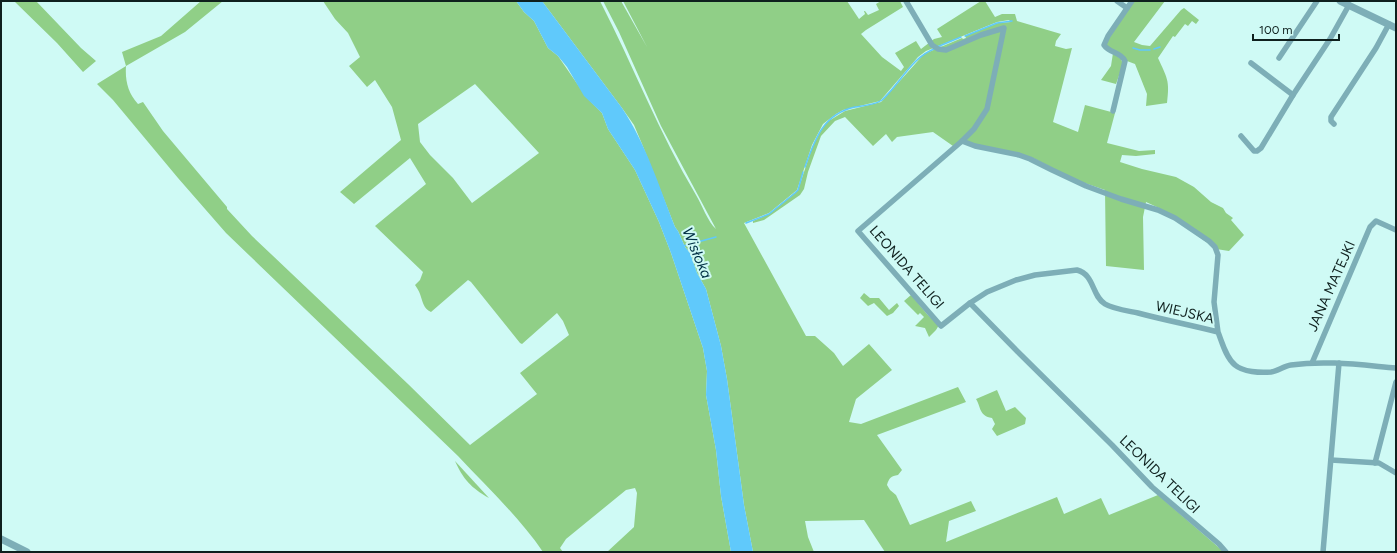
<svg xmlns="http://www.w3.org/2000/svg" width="1397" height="553" font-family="Figtree,sans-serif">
  <rect width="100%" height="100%" fill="#cffaf5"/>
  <g fill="#90cf87" fill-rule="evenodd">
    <path d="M 14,1 L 36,1 L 81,48 L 96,61 L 83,72 L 57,43 Z"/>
    <path d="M 201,1 L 223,1 L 185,32 L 126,66 C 125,81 128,93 138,104 L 143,102 L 163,131 L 227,207 L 227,209 L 252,236 L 408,384 L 470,445 L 537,394 L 520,373 L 569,335 L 563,321 L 557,313 L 522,344 L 520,343 L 471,282 L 468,280 L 431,312 C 423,308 423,302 420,294 C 419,291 417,288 415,285 L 420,280 L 423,272 L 375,226 L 426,184 L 410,158 L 354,204 L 340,192 L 401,140 L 392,107 L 375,80 L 367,87 L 349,66 L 360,57 L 348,33 L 335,19 L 323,1 L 516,1 L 524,12 L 534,21 L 548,48 L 558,56 L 587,98 L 602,113 L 608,129 L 635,170 L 659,222 L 671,253 L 703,348 L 707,371 L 706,395 L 716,450 L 721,496 L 731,552 L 607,552 L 634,527 L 637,493 L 635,488 L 626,490 L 566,539 L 560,548 L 563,552 L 543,552 C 519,517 487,487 458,456 L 226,233 L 178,178 L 113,100 L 97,84 L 126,66 L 122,52 L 161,36 ZM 475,84 L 539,153 L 472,203 L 453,178 L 430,155 L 420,142 L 418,124 Z"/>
    <path d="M 542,1 L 600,1 C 633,65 659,133 696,195 C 702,205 708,222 716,229 L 661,126 L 619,32 L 603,1 L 621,1 L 647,47 L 623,1 L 847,1 L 859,19 L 865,14 L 864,11 L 865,11 L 868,15 L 879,10 L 876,4 L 881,1 L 900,1 L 903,7 L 866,30 L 861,34 L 882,57 L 901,71 L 904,67 L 895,53 L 916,41 L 921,49 L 934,39 L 942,37 L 937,29 L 981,1 L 985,1 L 995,17 L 1002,14 L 1015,14 L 1017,21 L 1061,34 L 1056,41 L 1055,46 L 1066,49 L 1072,48 L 1053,122 L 1078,132 L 1085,105 L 1115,113 L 1107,143 L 1139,151 L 1155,150 L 1155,154 L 1136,156 L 1122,155 L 1120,162 L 1142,169 L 1176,177 L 1194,187 L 1211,202 L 1223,208 L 1226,213 L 1233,218 L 1231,220 L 1244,235 L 1229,251 L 1216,249 L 1159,208 L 1146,202 L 1143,217 L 1144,270 L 1106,266 L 1105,190 L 1076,180 L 1033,158 L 967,143 L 953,146 L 933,132 L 897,137 L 892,142 L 886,134 L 873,146 L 845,117 L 835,121 L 821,136 L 808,172 L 804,189 L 800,195 L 764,220 L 753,223 L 753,221 L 769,214 L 798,190 L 813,145 L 822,129 L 827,122 L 845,111 L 881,102 L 924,54 L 962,38 L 963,39 L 966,38 L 965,36 L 998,23 L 1011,22 L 1009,20 L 997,22 L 926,51 L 918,57 L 880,101 L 843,110 L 836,114 L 823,124 L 812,145 L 797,190 L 769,213 L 744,223 L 806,336 L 815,336 L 834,353 L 843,366 L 869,344 L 892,370 L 856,399 L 849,422 L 861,424 L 958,387 L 966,402 L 877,435 L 902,470 L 898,475 C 891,476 889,478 887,485 L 890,490 L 896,495 L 910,525 L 971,501 L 976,511 L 949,521 L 946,542 L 1057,497 L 1064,514 L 1101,498 L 1109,515 L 1158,495 L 1224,552 L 885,552 L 864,520 L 805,521 L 808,537 L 814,552 L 753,552 L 744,505 L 727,379 L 721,346 L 706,289 L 697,273 L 690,253 L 685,247 L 678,231 L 675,227 L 642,144 L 634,125 L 622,108 Z"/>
    <path d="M 1134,1 L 1165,1 L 1134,42 L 1142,45 L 1150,46 L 1181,10 L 1184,8 L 1199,20 L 1196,24 L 1192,21 L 1188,26 L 1185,24 L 1175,37 L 1173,36 L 1158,58 C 1167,78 1170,80 1167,103 L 1146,106 L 1147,94 L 1135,64 L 1127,61 L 1107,46 L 1106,43 Z"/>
    <path d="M 1113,53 L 1121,59 L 1123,64 L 1116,84 L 1101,80 L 1111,66 Z"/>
    <path d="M 864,293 L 870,298 L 879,298 L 889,310 L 897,303 L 899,306 L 893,313 L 887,316 L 874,303 L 868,306 L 860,298 Z"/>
    <path d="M 911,295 C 920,305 928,317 939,325 L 936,330 L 929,337 L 925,328 L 915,326 L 924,317 L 920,313 L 918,315 L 904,301 Z"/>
    <path d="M 997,390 L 1006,411 L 1015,407 L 1026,418 L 1025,424 L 997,436 L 992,429 L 995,424 L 992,418 C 979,416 981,407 976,399 Z"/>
    <path d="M 455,461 L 489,498 C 471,488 463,479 455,461 Z"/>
  </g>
  <path fill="#60c9fb" d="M 516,1 L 542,1 L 622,108 C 646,144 659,186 675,227 L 678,231 L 685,247 L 690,253 L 697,273 L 706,289 L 721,346 L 727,379 L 744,505 L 753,552 L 731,552 L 721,496 L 716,450 L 706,395 L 707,371 L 703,348 L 671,253 L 659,222 L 635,170 L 608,129 L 602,113 L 584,96 L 567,67 L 558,56 L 548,48 L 534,21 L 524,12 Z"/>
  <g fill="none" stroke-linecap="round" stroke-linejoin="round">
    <g stroke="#60c9fb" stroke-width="1.5">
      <path d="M 965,36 L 997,23 L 1012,21"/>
      <path d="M 937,47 L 961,37"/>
      <path d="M 1133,48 L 1140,50 L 1150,50"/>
      <path d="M 1154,49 L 1160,47"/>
      <path d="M 805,167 C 815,139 823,114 855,107 C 863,106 875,105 882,100 C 900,84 911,58 934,49"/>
      <path d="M 746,223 L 769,214 L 795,193 L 798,190 L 803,172"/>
      <path d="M 683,246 L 716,237"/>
    </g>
    <g stroke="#7daeb7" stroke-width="5.5">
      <path d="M 906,1 L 932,45 L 938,49 L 946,50 L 981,35 L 1004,28 L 987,109 L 974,129 L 962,141"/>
      <path d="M 1117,1 L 1127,8"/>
      <path d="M 1279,58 L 1317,1"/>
      <path d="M 1251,63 L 1293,95"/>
      <path d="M 1113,111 L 1125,61 C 1121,52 1109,53 1104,45 L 1108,36 L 1132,1"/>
      <path d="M 1334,124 L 1331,121 L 1331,117 L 1376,48 L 1389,24"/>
      <path d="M 1241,136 L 1254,151 L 1257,151 L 1261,148 L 1293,95 L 1330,39 L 1349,5"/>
      <path d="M 970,303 L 1018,352 L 1112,445 L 1152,487 L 1219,544 L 1226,552"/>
      <path d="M 1218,332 L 1214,302 L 1218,255 L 1215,247 L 1209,241 L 1175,218 L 1158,210 L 1121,199 L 1086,186 L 1052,170 L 1030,159 L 1019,155 L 975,146 L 962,141 L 858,231 L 864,238 L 941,326 L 970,303 L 987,292 L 1016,280 L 1035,275 L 1077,270 C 1095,275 1091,295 1105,304 C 1113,309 1129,311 1138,313 C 1164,320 1191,325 1218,332 C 1222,342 1226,358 1235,365 C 1243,372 1260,373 1271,372 C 1278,371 1284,366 1291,365 C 1326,360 1361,365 1396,368"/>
      <path d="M 1312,363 L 1370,227 L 1376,221 L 1396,230"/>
      <path d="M 1331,460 L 1379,463 L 1396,473"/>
      <path d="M 1375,463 L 1396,382"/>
      <path d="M 1323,552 L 1339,363"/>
    </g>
    <g stroke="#7daeb7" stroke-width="7">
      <path d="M 1340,1 L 1396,28"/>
      <path d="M 1,539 L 27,552"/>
    </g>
  </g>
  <g text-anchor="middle" stroke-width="4" stroke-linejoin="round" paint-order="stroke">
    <g font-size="14" fill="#0f201e" stroke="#cffaf5">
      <text transform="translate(907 267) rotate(49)" y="5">LEONIDA TELIGI</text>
      <text transform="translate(1331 286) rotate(-66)" y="5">JANA MATEJKI</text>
      <text transform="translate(1185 312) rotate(13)" y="5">WIEJSKA</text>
      <text transform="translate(1160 474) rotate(44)" y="5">LEONIDA TELIGI</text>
    </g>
    <g font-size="15" font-style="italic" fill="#003044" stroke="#cffaf5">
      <text transform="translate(697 253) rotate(67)" y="5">Wisłoka</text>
    </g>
  </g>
  <rect width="1397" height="553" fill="none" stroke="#0f201e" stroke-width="4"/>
  <path d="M1253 34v6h86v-6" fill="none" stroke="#0f201e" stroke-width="2"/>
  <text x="1259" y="34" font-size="12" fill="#0f201e" stroke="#cffaf5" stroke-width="3" paint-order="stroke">100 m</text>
</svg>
